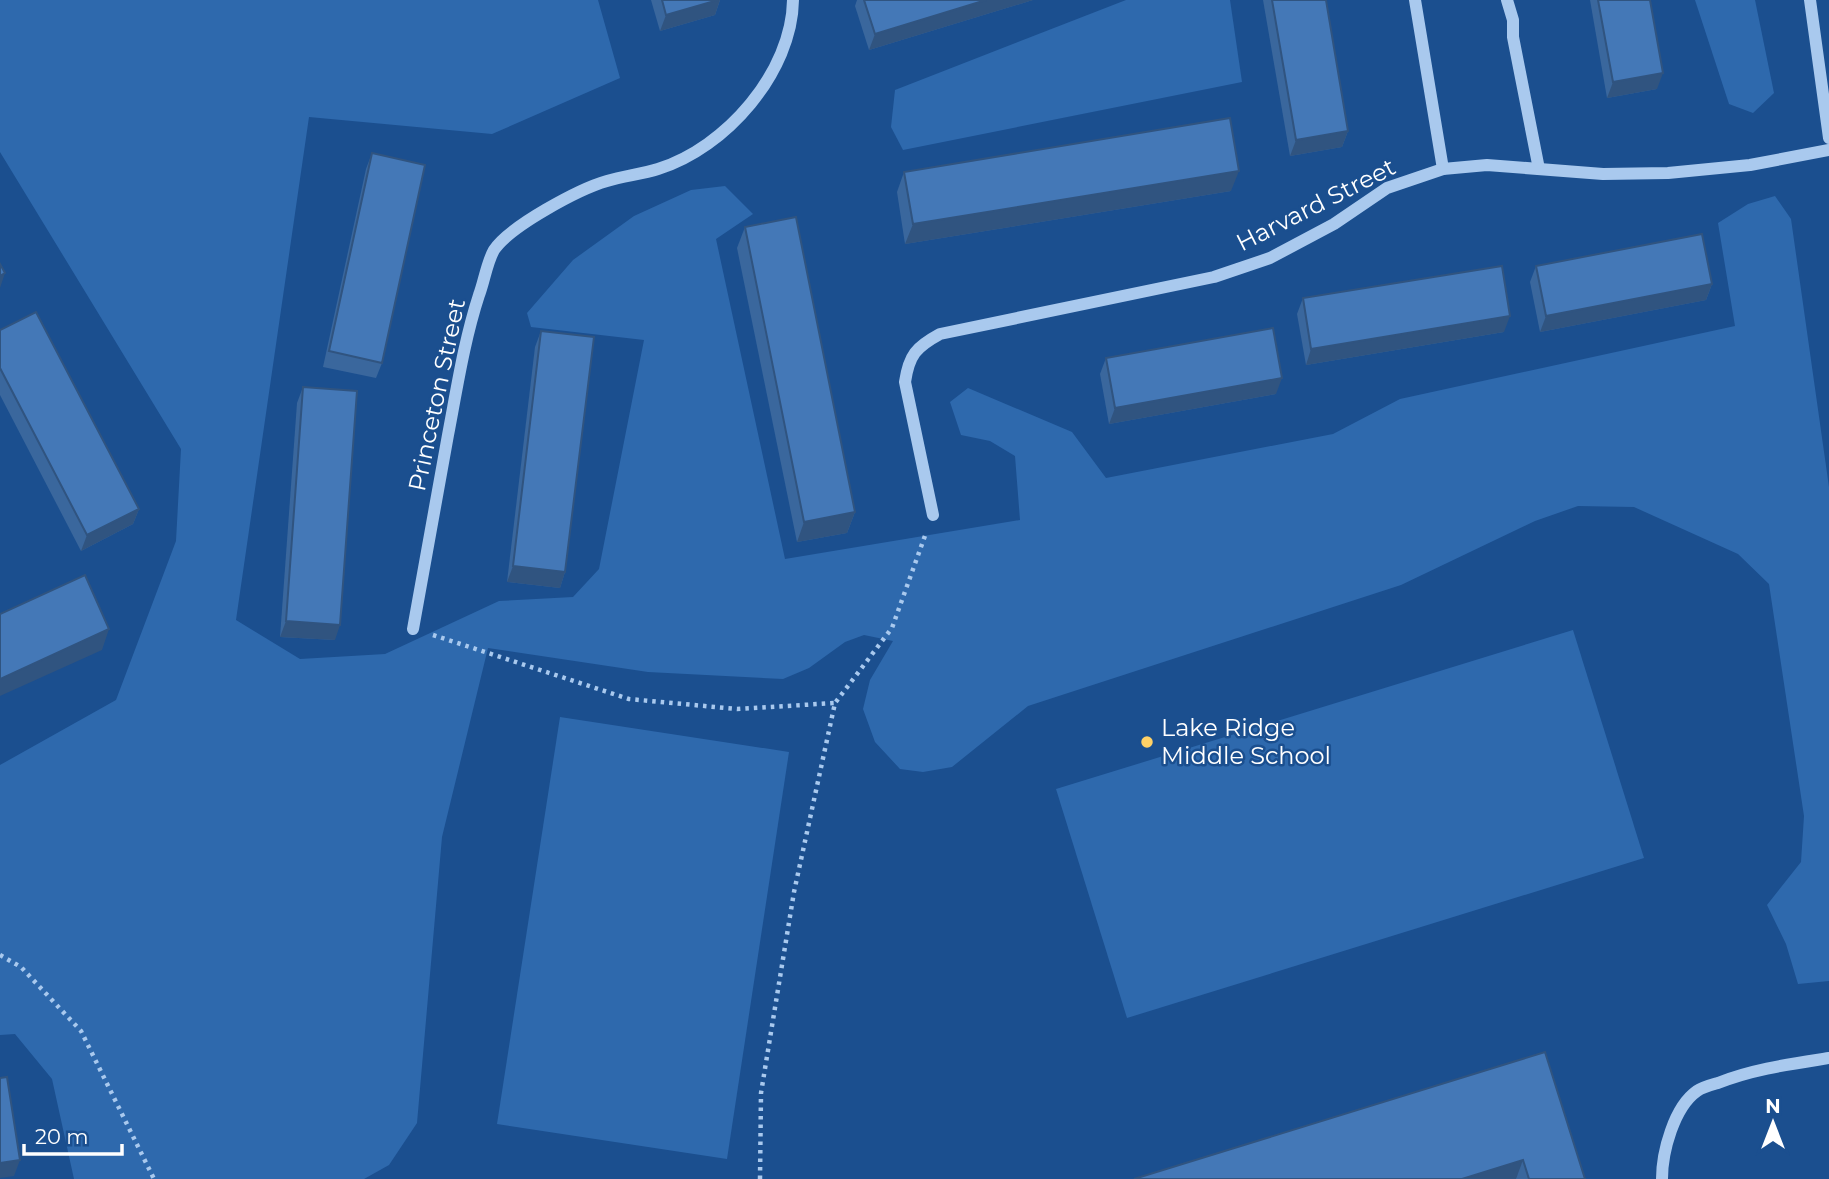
<svg xmlns="http://www.w3.org/2000/svg" width="1829" height="1179" font-family="Montserrat,sans-serif">
  <rect width="100%" height="100%" fill="#1b4f8f"/>
  <g fill="#2e69ad">
    <path d="M 0,0 L 598,0 L 620,78 L 492,134 L 309,117 L 236,620 L 300,659 L 385,654 L 499,601 L 573,597 L 599,569 L 644,340 L 531,327 L 527,313 L 573,260 L 634,216 L 691,190 L 725,186 L 753,214 L 716,239 L 785,559 L 1020,520 L 1015,456 L 990,441 L 961,435 L 950,402 L 968,388 L 1072,432 L 1106,478 L 1333,434 L 1400,399 L 1735,326 L 1718,223 L 1748,204 L 1775,196 L 1791,219 L 1829,487 L 1829,981 L 1798,984 L 1786,944 L 1767,905 L 1801,862 L 1804,816 L 1769,584 L 1738,554 L 1634,507 L 1578,506 L 1535,521 L 1401,585 L 1028,706 L 952,767 L 923,772 L 900,769 L 875,742 L 863,709 L 870,680 L 893,641 L 864,635 L 845,642 L 809,668 L 783,679 L 648,672 L 488,648 L 442,837 L 417,1123 L 389,1165 L 364,1179 L 74,1179 L 52,1079 L 15,1034 L 0,1035 L 0,765 L 116,700 L 176,541 L 181,449 L 0,152 Z"/>
    <path d="M 1126,0 L 1230,0 L 1242,82 L 903,150 L 891,127 L 895,90 Z"/>
    <path d="M 1695,0 L 1755,0 L 1774,93 L 1753,113 L 1729,104 Z"/>
    <path d="M 1573,630 L 1644,858 L 1127,1018 L 1056,789 Z"/>
    <path d="M 560,717 L 789,752 L 727,1159 L 497,1124 Z"/>
  </g>
  <g fill="none" stroke-linecap="round" stroke-linejoin="round">
    <g stroke="#a9c9ee" stroke-width="4.5" stroke-dasharray="3.5 5" stroke-linecap="butt">
      <path d="M 433,635 L 629,699 L 737,709 L 835,703"/>
      <path d="M 0,955 L 21,967 L 81,1031 L 154,1179"/>
      <path d="M 760,1179 L 761,1093 L 794,892 L 835,703 L 892,628 L 926,533"/>
    </g>
    <g stroke="#a9c9ee" stroke-width="12">
      <path d="M 1415,0 L 1443,169"/>
      <path d="M 1507,0 L 1513,20 L 1513,37 L 1539,169"/>
      <path d="M 1810,0 L 1829,138"/>
      <path d="M 933,515 L 905,382 C 909,355 916,347 940,334 L 1214,277 L 1270,258 L 1334,224 L 1387,188 L 1443,169 L 1487,165 L 1603,174 L 1668,173 L 1750,165 L 1829,150"/>
      <path d="M 413,629 C 425,564 436,500 448,435 C 457,388 464,341 479,295 C 484,282 487,262 494,250 C 510,226 579,189 607,181 C 624,176 642,174 658,169 C 726,148 792,72 793,0"/>
      <path d="M 1662,1179 C 1662,1152 1674,1107 1697,1091 C 1703,1087 1711,1085 1718,1083 C 1753,1069 1791,1064 1829,1058"/>
    </g>
  </g>
  <g fill="#3a679d">
    <path d="M 651,0 L 720,0 L 715,15 L 660,31 Z"/>
    <path d="M 857,0 L 1033,0 L 869,50 L 855,6 Z"/>
    <path d="M 1263,0 L 1326,0 L 1348,131 L 1342,147 L 1290,156 Z"/>
    <path d="M 1590,0 L 1650,0 L 1657,89 L 1607,98 Z"/>
    <path d="M 372,153 L 382,363 L 376,378 L 323,367 L 366,169 Z"/>
    <path d="M 904,172 L 1231,191 L 905,244 L 897,192 Z"/>
    <path d="M 745,227 L 855,512 L 847,533 L 797,542 L 737,248 Z"/>
    <path d="M 1536,266 L 1712,284 L 1706,300 L 1540,332 L 1530,282 Z"/>
    <path d="M 1303,298 L 1504,332 L 1306,365 L 1297,314 Z"/>
    <path d="M 0,330 L 139,509 L 133,524 L 81,551 L 0,395 Z"/>
    <path d="M 541,331 L 565,572 L 560,588 L 507,582 L 535,347 Z"/>
    <path d="M 1106,358 L 1276,394 L 1109,424 L 1100,374 Z"/>
    <path d="M 303,387 L 335,640 L 280,637 L 297,403 Z"/>
    <path d="M 1545,1052 L 1585,1179 L 1134,1179 Z"/>
  </g>
  <g fill="#305480">
    <path d="M 718,0 L 720,0 L 715,15 L 660,31 L 666,15 Z"/>
    <path d="M 986,0 L 1033,0 L 869,50 L 875,34 Z"/>
    <path d="M 1663,73 L 1657,89 L 1607,98 L 1613,82 Z"/>
    <path d="M 1348,131 L 1342,147 L 1290,156 L 1296,140 Z"/>
    <path d="M 1239,171 L 1231,191 L 905,244 L 913,224 Z"/>
    <path d="M 5,273 L 0,288 L 0,276 Z"/>
    <path d="M 1712,284 L 1706,300 L 1540,332 L 1546,316 Z"/>
    <path d="M 1510,316 L 1504,332 L 1306,365 L 1311,349 Z"/>
    <path d="M 1282,378 L 1276,394 L 1109,424 L 1115,408 Z"/>
    <path d="M 139,509 L 133,524 L 81,551 L 87,535 Z"/>
    <path d="M 855,512 L 847,533 L 797,542 L 804,522 Z"/>
    <path d="M 513,566 L 565,572 L 560,588 L 507,582 Z"/>
    <path d="M 286,621 L 340,625 L 335,640 L 280,637 Z"/>
    <path d="M 109,629 L 102,650 L 0,696 L 0,679 Z"/>
    <path d="M 20,1160 L 14,1176 L 0,1178 L 0,1163 Z"/>
    <path d="M 1523,1160 L 1516,1179 L 1462,1179 Z"/>
  </g>
  <g fill="#4478b7" stroke="#305480" stroke-width="2">
    <path d="M 662,0 L 718,0 L 666,15 Z"/>
    <path d="M 864,0 L 986,0 L 875,34 Z"/>
    <path d="M 1272,0 L 1326,0 L 1348,131 L 1296,140 Z"/>
    <path d="M 1598,0 L 1650,0 L 1663,73 L 1613,82 Z"/>
    <path d="M 1230,118 L 1239,171 L 913,224 L 904,172 Z"/>
    <path d="M 372,153 L 425,165 L 382,363 L 329,351 Z"/>
    <path d="M 796,217 L 855,512 L 804,522 L 745,227 Z"/>
    <path d="M 1702,234 L 1712,284 L 1546,316 L 1536,266 Z"/>
    <path d="M 0,264 L 5,273 L 0,276 Z"/>
    <path d="M 1502,266 L 1510,316 L 1311,349 L 1303,298 Z"/>
    <path d="M 36,312 L 139,509 L 87,535 L 0,368 L 0,330 Z"/>
    <path d="M 1273,328 L 1282,378 L 1115,408 L 1106,358 Z"/>
    <path d="M 541,331 L 594,337 L 565,572 L 513,566 Z"/>
    <path d="M 303,387 L 357,391 L 340,625 L 286,621 Z"/>
    <path d="M 85,575 L 109,629 L 0,679 L 0,614 Z"/>
    <path d="M 1545,1052 L 1585,1179 L 1529,1179 L 1523,1160 L 1462,1179 L 1134,1179 Z"/>
    <path d="M 7,1077 L 20,1160 L 0,1163 L 0,1078 Z"/>
  </g>
  <circle fill="#ffd166" stroke="#1b4f8f" stroke-width="2.5" cx="1147" cy="742" r="7"/>
  <g text-anchor="middle" stroke-width="5" stroke-linejoin="round" paint-order="stroke">
    <g font-size="24" fill="#fff" stroke="#1b4f8f">
      <text transform="translate(1316 205) rotate(-27)" y="8">Harvard Street</text>
      <text transform="translate(437 395) rotate(-78)" y="8">Princeton Street</text>
    </g>
    <g font-size="24" fill="#fff" stroke="#1b4f8f" text-anchor="start">
      <text x="1161" y="736">Lake Ridge<tspan x="1161" dy="28">Middle School</tspan></text>
    </g>
  </g>
  <g transform="translate(1773 1123)" stroke="#1b4f8f" stroke-width="5" paint-order="stroke">
  <path d="M0-5L12 26L0 18L-12 26Z" fill="#ffffff"/>
  <text y="-10" font-size="19" font-weight="bold" text-anchor="middle" fill="#ffffff">N</text>
  </g>
  <path d="M24 1144v10h98v-10" fill="none" stroke="#ffffff" stroke-width="3.5"/>
  <text x="35" y="1144" font-size="21" fill="#ffffff" stroke="#1b4f8f" stroke-width="5" paint-order="stroke">20 m</text>
</svg>
